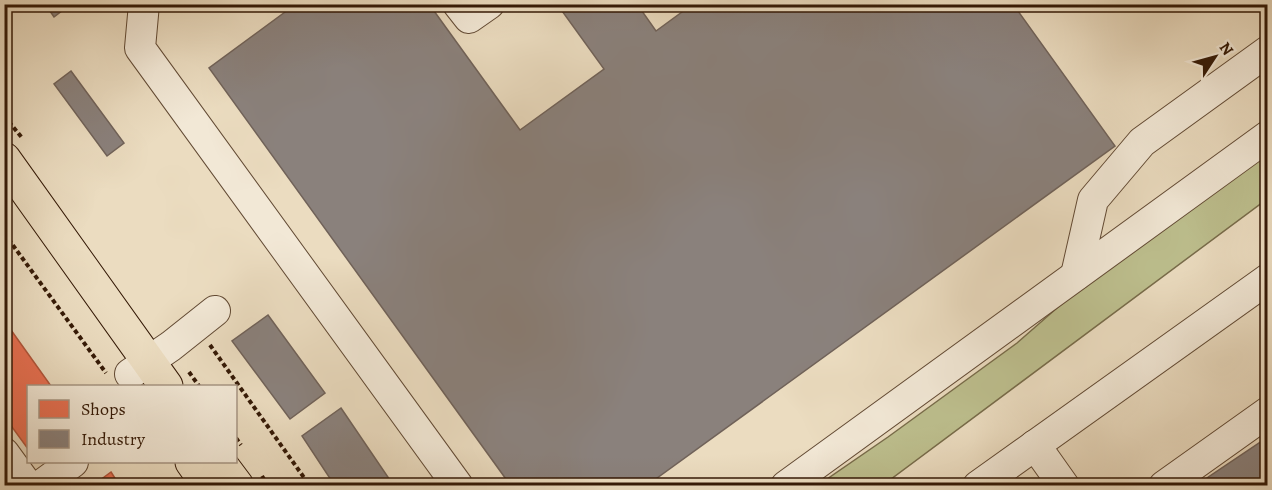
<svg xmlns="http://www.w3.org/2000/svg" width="1272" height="490" font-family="Alegreya,serif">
  <rect width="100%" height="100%" fill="#ebdcc0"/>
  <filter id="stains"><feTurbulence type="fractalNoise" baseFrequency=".00333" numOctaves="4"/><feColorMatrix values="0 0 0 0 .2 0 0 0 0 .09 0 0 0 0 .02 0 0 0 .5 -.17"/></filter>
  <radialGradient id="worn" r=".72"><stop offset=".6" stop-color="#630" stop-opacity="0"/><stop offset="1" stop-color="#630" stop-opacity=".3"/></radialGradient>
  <path fill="#bdbf8e" stroke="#786c4a" stroke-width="1.5" d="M 1267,152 L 1267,199 L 883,485 L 817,486 L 888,437 L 1017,343 L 1089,280 Z"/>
  <g fill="#e76f51" stroke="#b1553a" stroke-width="1.5">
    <path d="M 6,323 L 51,386 L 28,386 L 28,449 L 4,416 L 4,324 Z"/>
    <path d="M 111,472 L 120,486 L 92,486 Z"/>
  </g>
  <g fill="#8a817c" stroke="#706259" stroke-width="1.5">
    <path d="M 45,4 L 71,4 L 54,17 Z"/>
    <path d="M 296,4 L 429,4 L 520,130 L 604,69 L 557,4 L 637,4 L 656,31 L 693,4 L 1013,4 L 1115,146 L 646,486 L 511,486 L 209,68 Z"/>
    <path d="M 71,71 L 124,143 L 107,156 L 54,84 Z"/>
    <path d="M 268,315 L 325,393 L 290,419 L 232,341 Z"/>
    <path d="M 341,408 L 394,486 L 335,486 L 302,436 Z"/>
    <path d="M 1268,437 L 1268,486 L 1195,486 Z"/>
  </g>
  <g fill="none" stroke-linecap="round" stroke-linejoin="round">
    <g stroke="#624a34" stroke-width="32">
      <g id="minor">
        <path d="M 144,4 L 140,48 L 458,486"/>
        <path d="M 458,4 L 469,18 L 489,4"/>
        <path d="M 1076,275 L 1093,200 L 1142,142 L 1268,51"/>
        <path d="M 130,374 L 171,346 L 215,311"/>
        <path d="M 1035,445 L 1064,486"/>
        <path d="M 4,453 L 28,486"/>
        <path d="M 40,486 L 73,462"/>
        <path d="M 786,486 L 1268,136"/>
        <path d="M 978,486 L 1268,279"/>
        <path d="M 1164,486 L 1268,412"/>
      </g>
    </g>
    <g stroke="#341906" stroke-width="35">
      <g id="major">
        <path d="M 4,159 L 166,386"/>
        <path d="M 192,462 L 209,486"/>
        <path d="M 219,462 L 237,486"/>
      </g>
    </g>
    <g stroke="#341906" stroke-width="4" stroke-dasharray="4.5 3" stroke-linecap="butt">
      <path d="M 4,116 L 23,139"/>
      <path d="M 4,233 L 106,373"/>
      <path d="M 210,345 L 310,486"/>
      <path d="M 189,372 L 199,386"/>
      <path d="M 236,438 L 241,445"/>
      <path d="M 262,476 L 268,486"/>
    </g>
    <use href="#minor" stroke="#f2e8d6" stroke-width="30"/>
    <use href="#major" stroke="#ebdcc0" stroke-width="33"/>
  </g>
  <rect width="1272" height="490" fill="none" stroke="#ebdcc0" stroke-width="24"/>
  <rect x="6" y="6" width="1260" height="478" fill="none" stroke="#341906" stroke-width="3"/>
  <rect x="12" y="12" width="1248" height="466" fill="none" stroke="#341906" stroke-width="1.5"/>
  <rect x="27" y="385" width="210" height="78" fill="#f2e8d6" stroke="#a69583" stroke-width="1.5"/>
  <rect x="39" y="400" width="30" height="18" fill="#e76f51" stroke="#a69583" stroke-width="1.5"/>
  <text x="81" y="415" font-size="18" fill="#341906">Shops</text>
  <rect x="39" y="430" width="30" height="18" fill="#8a817c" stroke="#a69583" stroke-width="1.5"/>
  <text x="81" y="445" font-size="18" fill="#341906">Industry</text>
  <g transform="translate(1215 57) rotate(54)" stroke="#f2e8d6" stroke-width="4.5" paint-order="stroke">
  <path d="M0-4.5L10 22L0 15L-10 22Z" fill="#341906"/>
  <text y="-9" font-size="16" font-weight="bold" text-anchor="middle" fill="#341906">N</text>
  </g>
  <rect width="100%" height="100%" filter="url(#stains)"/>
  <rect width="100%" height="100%" fill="url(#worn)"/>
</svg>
